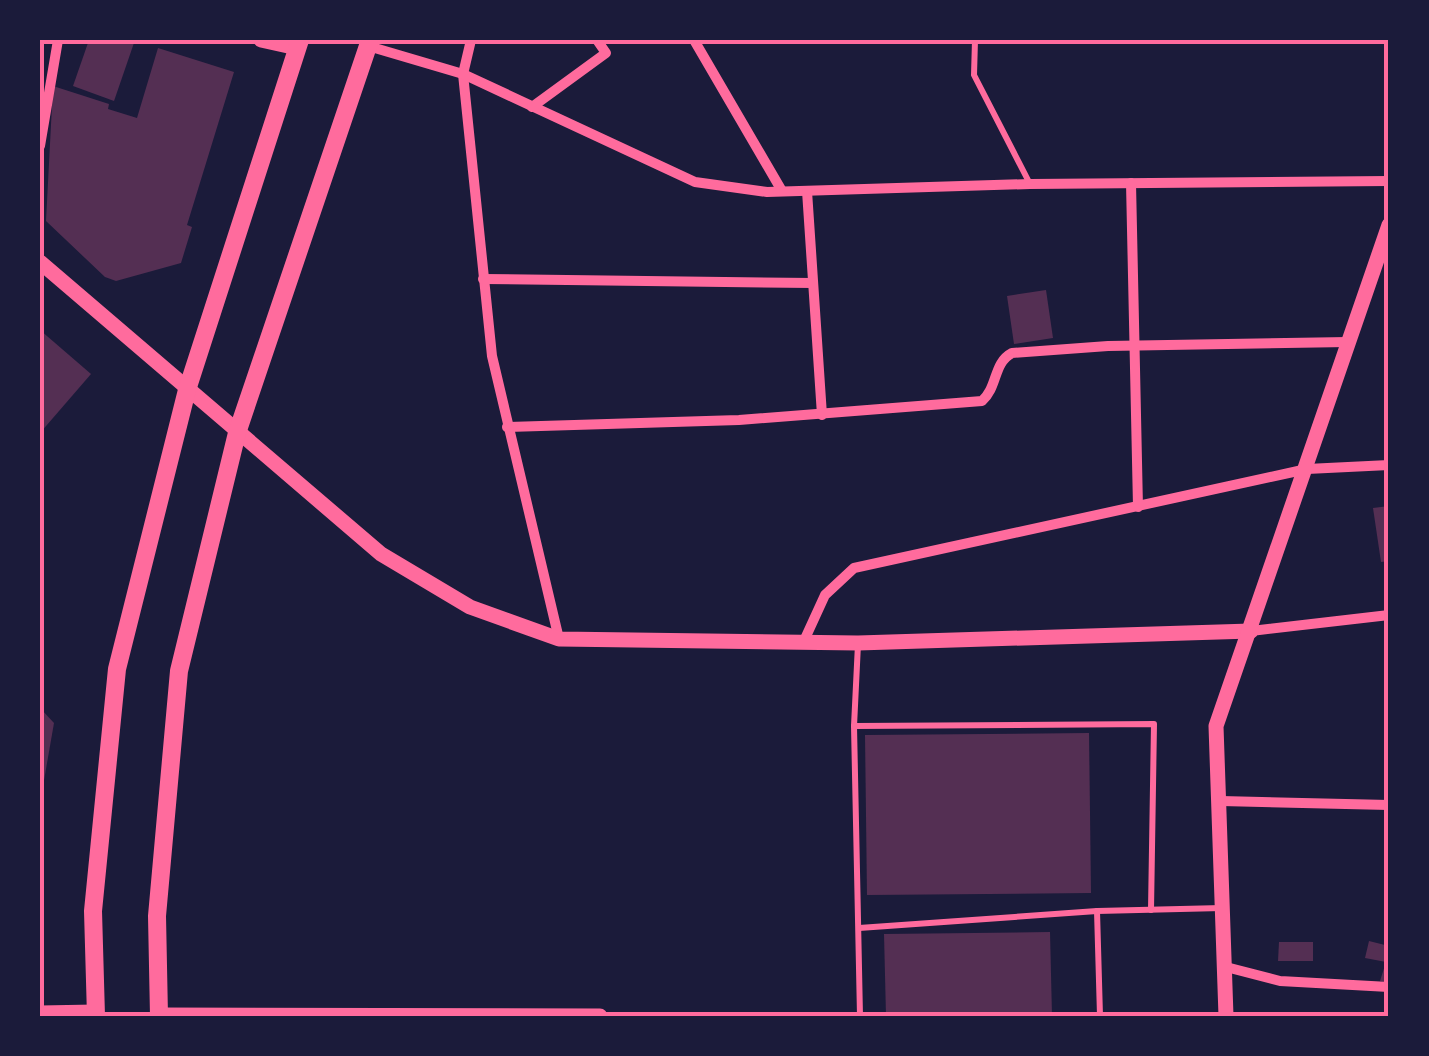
<svg xmlns="http://www.w3.org/2000/svg" width="1429" height="1056" font-family="'IBM Plex Sans',sans-serif">
  <rect width="100%" height="100%" fill="#1b1b3a"/>
  <g fill="#542f53">
    <path d="M 89,40 L 135,40 L 114,101 L 73,86 Z"/>
    <path d="M 158,48 L 234,72 L 187,225 L 192,227 L 181,263 L 116,281 L 105,277 L 46,221 L 53,86 L 109,104 L 108,109 L 137,118 Z"/>
    <path d="M 1046,290 L 1053,338 L 1014,344 L 1007,296 Z"/>
    <path d="M 40,330 L 91,374 L 40,433 Z"/>
    <path d="M 1389,506 L 1389,561 L 1381,562 L 1373,508 Z"/>
    <path d="M 40,708 L 54,723 L 42,792 L 40,792 Z"/>
    <path d="M 1089,733 L 1091,893 L 867,895 L 865,735 Z"/>
    <path d="M 1050,932 L 1052,1016 L 886,1016 L 884,934 Z"/>
    <path d="M 1369,941 L 1389,946 L 1389,983 L 1380,981 L 1386,962 L 1365,958 Z"/>
    <path d="M 1279,942 L 1313,942 L 1313,961 L 1278,961 Z"/>
  </g>
  <g fill="none" stroke-linecap="round" stroke-linejoin="round">
    <g stroke="#ff6b9d" stroke-width="6">
      <path d="M 975,40 L 974,75 L 1030,184"/>
      <path d="M 854,726 L 858,644"/>
      <path d="M 1097,911 L 1100,1016"/>
      <path d="M 859,928 L 1097,911 L 1222,908"/>
      <path d="M 860,1016 L 854,726 L 1154,724 L 1151,910"/>
    </g>
    <g stroke="#ff6b9d" stroke-width="10">
      <path d="M 471,40 L 463,74 L 492,356 L 559,639"/>
      <path d="M 694,40 L 782,191"/>
      <path d="M 368,46 L 463,74 L 695,182 L 767,192 L 1030,184 L 1389,181"/>
      <path d="M 532,107 L 606,53 L 597,40"/>
      <path d="M 40,146 L 58,40"/>
      <path d="M 1131,183 L 1138,507"/>
      <path d="M 807,191 L 822,415"/>
      <path d="M 483,279 L 813,283"/>
      <path d="M 507,427 L 739,420 L 982,401 C 998,387 993,363 1012,353 L 1108,346 L 1348,342"/>
      <path d="M 1251,631 L 1389,615"/>
      <path d="M 803,643 L 825,595 L 854,568 L 1307,469 L 1389,465"/>
      <path d="M 1221,801 L 1389,805"/>
      <path d="M 1226,967 L 1280,981 L 1389,987"/>
    </g>
    <g stroke="#ff6b9d" stroke-width="15">
      <path d="M 261,40 L 297,48"/>
      <path d="M 40,262 L 381,554 L 470,607 L 559,639 L 858,643 L 1251,631"/>
      <path d="M 40,1013 L 95,1012"/>
      <path d="M 159,1015 L 600,1016"/>
      <path d="M 1226,1016 L 1216,726 L 1389,225"/>
    </g>
    <g stroke="#ff6b9d" stroke-width="18">
      <path d="M 96,1016 L 93,911 L 117,669 L 187,390 L 300,40"/>
      <path d="M 159,1016 L 157,916 L 179,671 L 237,433 L 370,40"/>
    </g>
  </g>
  <rect width="1429" height="1056" fill="none" stroke="#1b1b3a" stroke-width="85"/>
  <rect x="42" y="42" width="1344" height="972" fill="none" stroke="#ff6b9d" stroke-width="4"/>
</svg>
